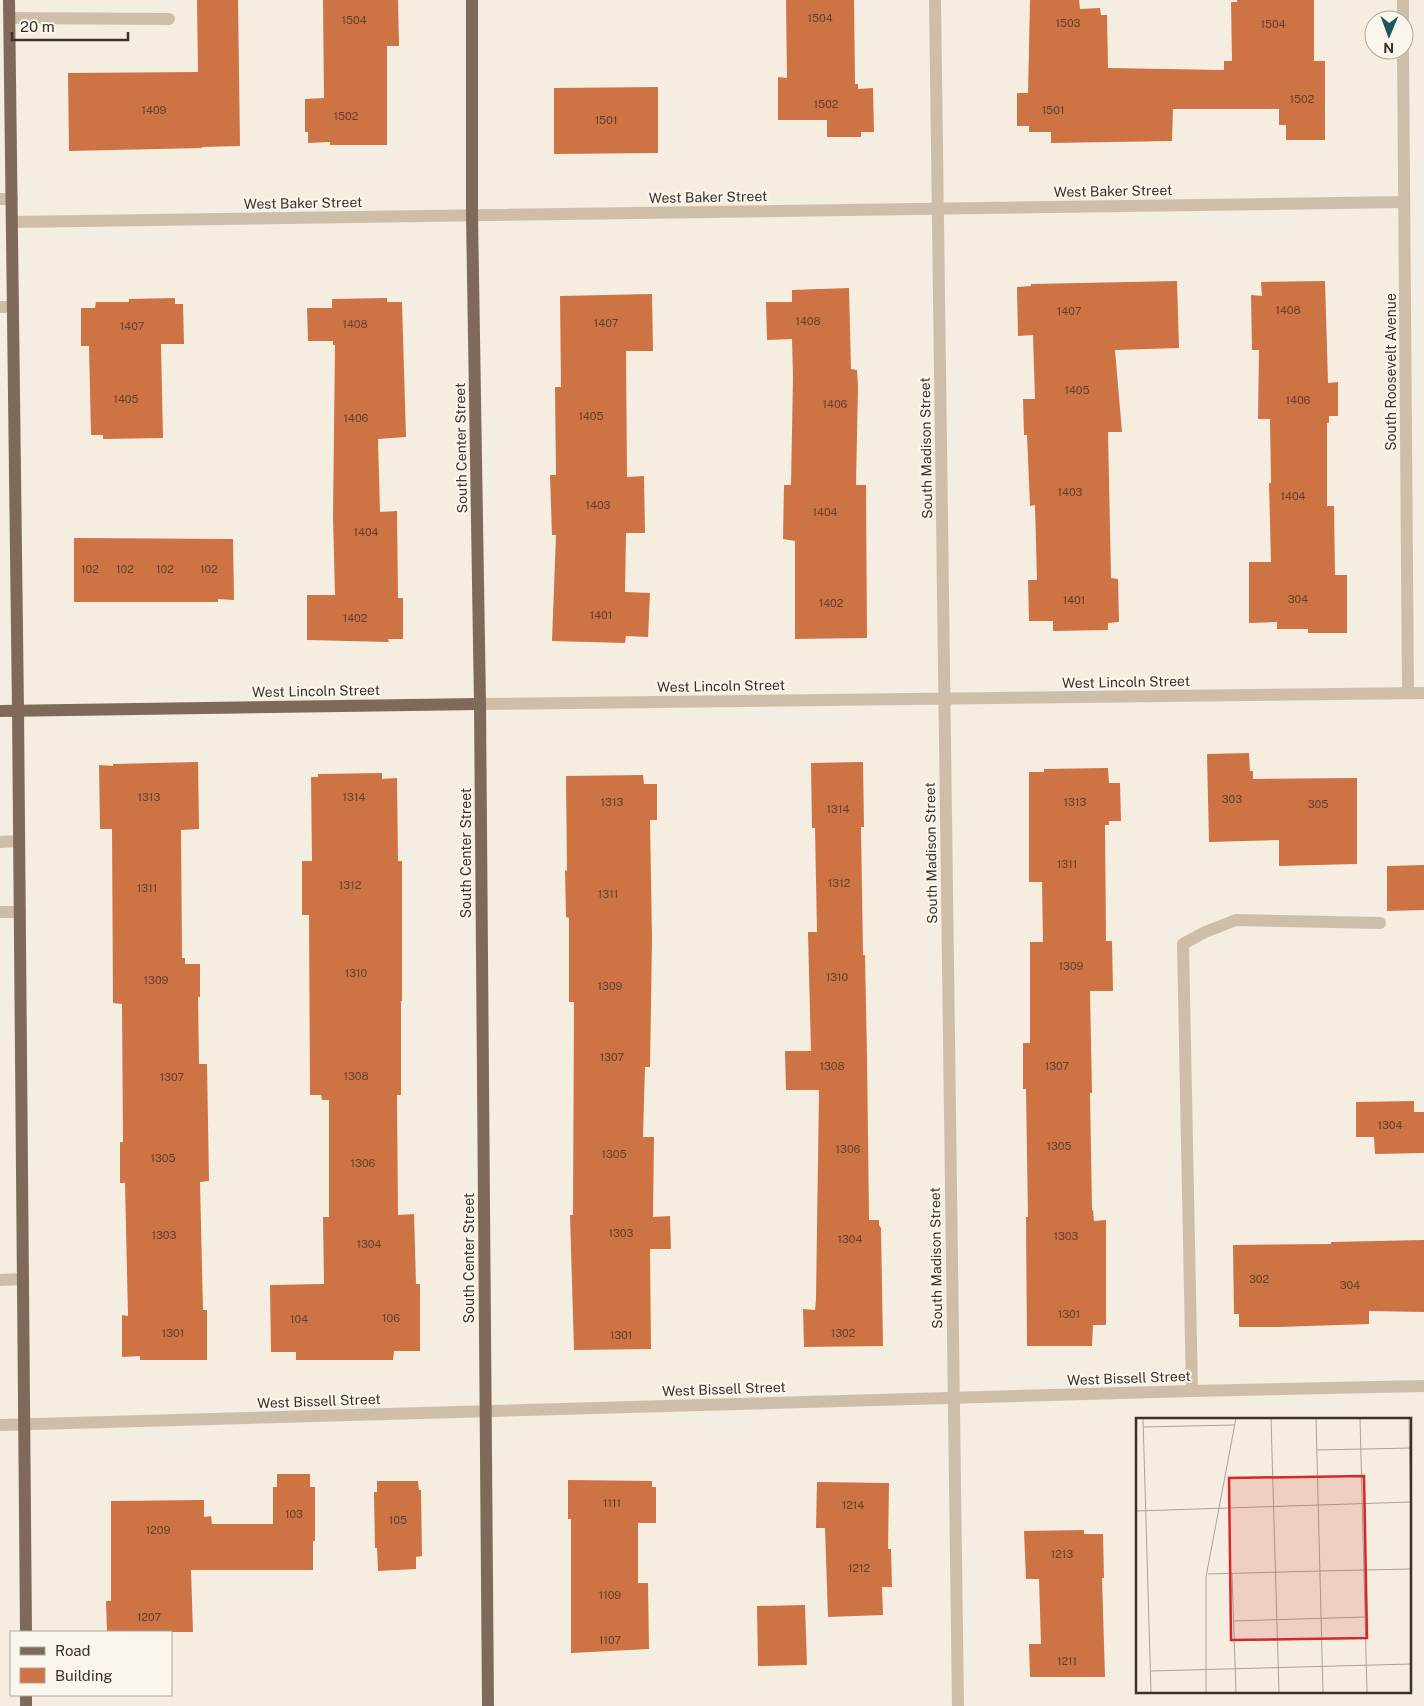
<svg xmlns="http://www.w3.org/2000/svg" width="1424" height="1706" font-family="'Public Sans',sans-serif">
  <rect width="100%" height="100%" fill="#f5eddf"/>
  <g fill="#ce7344">
    <path d="M 197,0 L 238,0 L 240,146 L 202,147 L 202,148 L 69,151 L 68,73 L 198,72 Z"/>
    <path d="M 323,0 L 398,0 L 399,46 L 387,46 L 387,145 L 330,145 L 330,142 L 308,143 L 308,132 L 305,132 L 305,99 L 324,98 Z"/>
    <path d="M 786,0 L 854,0 L 855,84 L 858,84 L 858,89 L 873,88 L 874,132 L 861,132 L 861,137 L 827,137 L 827,120 L 778,120 L 778,77 L 787,78 Z"/>
    <path d="M 1030,0 L 1079,0 L 1080,9 L 1100,8 L 1101,15 L 1107,15 L 1108,68 L 1224,70 L 1224,61 L 1232,61 L 1231,2 L 1237,2 L 1237,0 L 1314,0 L 1314,61 L 1325,61 L 1325,140 L 1286,140 L 1286,125 L 1279,125 L 1279,109 L 1173,109 L 1172,141 L 1051,143 L 1051,132 L 1029,132 L 1029,126 L 1017,126 L 1017,93 L 1028,93 Z"/>
    <path d="M 658,87 L 658,153 L 554,154 L 554,88 Z"/>
    <path d="M 1177,281 L 1179,348 L 1115,350 L 1122,432 L 1108,432 L 1111,578 L 1118,579 L 1119,622 L 1108,623 L 1108,630 L 1053,631 L 1053,621 L 1029,621 L 1028,580 L 1037,580 L 1035,505 L 1030,506 L 1027,435 L 1024,435 L 1023,399 L 1035,399 L 1033,335 L 1018,336 L 1017,287 L 1031,286 L 1031,284 Z"/>
    <path d="M 1325,281 L 1328,383 L 1338,382 L 1338,416 L 1329,416 L 1329,423 L 1327,423 L 1327,506 L 1334,506 L 1335,575 L 1347,575 L 1347,633 L 1308,633 L 1308,629 L 1277,629 L 1277,622 L 1249,623 L 1249,562 L 1271,562 L 1269,483 L 1271,483 L 1270,419 L 1258,419 L 1259,350 L 1252,350 L 1251,295 L 1262,296 L 1261,282 Z"/>
    <path d="M 849,288 L 851,369 L 857,370 L 858,386 L 856,485 L 866,485 L 867,638 L 795,639 L 795,541 L 783,539 L 784,485 L 791,485 L 793,378 L 792,339 L 767,340 L 766,302 L 792,302 L 792,290 Z"/>
    <path d="M 652,294 L 653,351 L 626,351 L 627,477 L 644,476 L 645,533 L 626,533 L 625,592 L 650,593 L 648,637 L 626,636 L 625,643 L 552,641 L 556,535 L 552,535 L 550,475 L 556,475 L 555,387 L 561,387 L 560,296 Z"/>
    <path d="M 175,298 L 175,304 L 183,304 L 184,344 L 161,344 L 163,438 L 103,439 L 103,435 L 91,435 L 89,346 L 81,346 L 81,308 L 95,308 L 96,302 L 129,302 L 129,299 Z"/>
    <path d="M 387,298 L 387,302 L 402,302 L 406,437 L 378,439 L 380,512 L 397,511 L 398,598 L 403,598 L 403,639 L 388,639 L 389,642 L 307,640 L 307,595 L 335,595 L 333,516 L 335,345 L 333,345 L 333,341 L 308,341 L 307,308 L 332,308 L 332,299 Z"/>
    <path d="M 74,538 L 233,539 L 234,600 L 218,599 L 218,602 L 74,602 Z"/>
    <path d="M 1249,753 L 1250,771 L 1253,771 L 1253,779 L 1357,778 L 1357,864 L 1279,866 L 1279,840 L 1209,842 L 1207,754 Z"/>
    <path d="M 198,762 L 199,829 L 181,830 L 182,958 L 185,958 L 185,964 L 200,964 L 200,997 L 198,997 L 199,1064 L 207,1064 L 209,1181 L 200,1182 L 203,1310 L 207,1310 L 207,1360 L 140,1360 L 140,1356 L 122,1357 L 122,1315 L 128,1316 L 125,1183 L 120,1183 L 120,1142 L 123,1142 L 122,1004 L 113,1003 L 112,829 L 100,829 L 99,765 L 113,766 L 113,764 Z"/>
    <path d="M 863,762 L 864,827 L 861,827 L 863,955 L 865,955 L 867,1056 L 869,1220 L 879,1220 L 879,1225 L 881,1228 L 883,1346 L 804,1347 L 803,1309 L 815,1310 L 816,1299 L 819,1090 L 786,1090 L 785,1051 L 811,1051 L 808,932 L 817,932 L 815,828 L 812,828 L 811,763 Z"/>
    <path d="M 1108,768 L 1109,783 L 1120,783 L 1121,821 L 1109,821 L 1109,825 L 1105,825 L 1106,941 L 1112,941 L 1113,991 L 1090,991 L 1092,1093 L 1090,1093 L 1092,1210 L 1093,1210 L 1094,1221 L 1106,1220 L 1106,1325 L 1093,1325 L 1092,1346 L 1027,1346 L 1026,1217 L 1028,1217 L 1026,1089 L 1023,1089 L 1023,1043 L 1030,1043 L 1030,942 L 1043,942 L 1042,882 L 1029,882 L 1029,772 L 1044,772 L 1044,769 Z"/>
    <path d="M 382,773 L 382,779 L 397,778 L 398,861 L 402,861 L 402,1001 L 401,1001 L 401,1095 L 397,1095 L 398,1215 L 414,1214 L 416,1284 L 420,1284 L 420,1351 L 394,1351 L 393,1360 L 296,1360 L 296,1352 L 271,1352 L 270,1285 L 324,1284 L 323,1217 L 329,1217 L 329,1100 L 322,1100 L 321,1095 L 310,1095 L 309,915 L 302,915 L 302,861 L 312,861 L 311,777 L 318,777 L 318,774 Z"/>
    <path d="M 643,775 L 644,784 L 657,784 L 657,820 L 650,820 L 652,939 L 650,1067 L 645,1067 L 643,1137 L 654,1137 L 653,1217 L 670,1216 L 671,1249 L 650,1249 L 651,1349 L 574,1350 L 570,1215 L 573,1215 L 574,1002 L 569,1002 L 569,918 L 566,917 L 565,870 L 567,871 L 566,776 Z"/>
    <path d="M 1424,865 L 1424,910 L 1387,911 L 1387,866 Z"/>
    <path d="M 1414,1101 L 1414,1112 L 1424,1112 L 1424,1153 L 1375,1154 L 1374,1137 L 1356,1137 L 1356,1102 Z"/>
    <path d="M 1424,1240 L 1424,1312 L 1369,1311 L 1369,1324 L 1278,1327 L 1239,1327 L 1239,1314 L 1234,1314 L 1233,1245 L 1331,1244 L 1331,1242 Z"/>
    <path d="M 277,1474 L 310,1474 L 310,1487 L 315,1487 L 315,1541 L 313,1541 L 313,1570 L 191,1570 L 193,1632 L 107,1632 L 106,1601 L 111,1601 L 111,1501 L 204,1500 L 204,1517 L 211,1516 L 212,1524 L 273,1524 L 273,1487 L 277,1487 Z"/>
    <path d="M 568,1480 L 652,1481 L 652,1487 L 656,1487 L 656,1523 L 638,1523 L 638,1583 L 648,1583 L 649,1649 L 571,1653 L 571,1519 L 568,1519 Z"/>
    <path d="M 377,1481 L 418,1481 L 419,1490 L 421,1490 L 422,1556 L 416,1557 L 416,1569 L 378,1571 L 377,1548 L 375,1548 L 374,1492 L 377,1492 Z"/>
    <path d="M 817,1482 L 889,1483 L 888,1549 L 891,1549 L 892,1587 L 882,1587 L 883,1615 L 828,1617 L 825,1528 L 816,1528 Z"/>
    <path d="M 1084,1530 L 1084,1534 L 1103,1534 L 1104,1578 L 1102,1578 L 1105,1677 L 1030,1677 L 1029,1644 L 1041,1644 L 1039,1579 L 1026,1579 L 1024,1531 Z"/>
    <path d="M 805,1605 L 807,1665 L 758,1666 L 757,1606 Z"/>
  </g>
  <g fill="none" stroke-linecap="round" stroke-linejoin="round">
    <g stroke="#cebea9" stroke-width="12">
      <path d="M 935,0 L 958,1706"/>
      <path d="M 1403,0 L 1403,20"/>
      <path d="M 10,18 L 169,19"/>
      <path d="M 1403,50 L 1408,693"/>
      <path d="M 0,199 L 12,199"/>
      <path d="M 12,222 L 1404,202"/>
      <path d="M 0,307 L 13,307"/>
      <path d="M 480,704 L 1424,693"/>
      <path d="M 0,842 L 19,841"/>
      <path d="M 0,912 L 20,912"/>
      <path d="M 0,1280 L 23,1279"/>
      <path d="M 1192,1391 L 1183,944 L 1205,932 L 1236,920 L 1380,923"/>
      <path d="M 0,1425 L 1192,1391 L 1424,1386"/>
    </g>
    <g stroke="#7e695a" stroke-width="12">
      <path d="M 9,0 L 18,710 L 26,1632"/>
      <path d="M 472,0 L 472,215 L 480,704 L 488,1706"/>
      <path d="M 0,711 L 480,704"/>
      <path d="M 26,1695 L 26,1706"/>
    </g>
  </g>
  <g text-anchor="middle" stroke-width="4" stroke-linejoin="round" paint-order="stroke">
    <g font-size="11" fill="#604230">
      <text x="820" y="22">1504</text>
      <text x="354" y="24">1504</text>
      <text x="1068" y="27">1503</text>
      <text x="1273" y="28">1504</text>
      <text x="1302" y="103">1502</text>
      <text x="826" y="108">1502</text>
      <text x="154" y="114">1409</text>
      <text x="1053" y="114">1501</text>
      <text x="346" y="120">1502</text>
      <text x="606" y="124">1501</text>
      <text x="1288" y="314">1408</text>
      <text x="1069" y="315">1407</text>
      <text x="808" y="325">1408</text>
      <text x="606" y="327">1407</text>
      <text x="355" y="328">1408</text>
      <text x="132" y="330">1407</text>
      <text x="1077" y="394">1405</text>
      <text x="126" y="403">1405</text>
      <text x="1298" y="404">1406</text>
      <text x="835" y="408">1406</text>
      <text x="591" y="420">1405</text>
      <text x="356" y="422">1406</text>
      <text x="1070" y="496">1403</text>
      <text x="1293" y="500">1404</text>
      <text x="598" y="509">1403</text>
      <text x="825" y="516">1404</text>
      <text x="366" y="536">1404</text>
      <text x="90" y="573">102</text>
      <text x="125" y="573">102</text>
      <text x="165" y="573">102</text>
      <text x="209" y="573">102</text>
      <text x="1298" y="603">304</text>
      <text x="1074" y="604">1401</text>
      <text x="831" y="607">1402</text>
      <text x="601" y="619">1401</text>
      <text x="355" y="622">1402</text>
      <text x="149" y="801">1313</text>
      <text x="354" y="801">1314</text>
      <text x="1232" y="803">303</text>
      <text x="612" y="806">1313</text>
      <text x="1075" y="806">1313</text>
      <text x="1318" y="808">305</text>
      <text x="838" y="813">1314</text>
      <text x="1067" y="868">1311</text>
      <text x="839" y="887">1312</text>
      <text x="350" y="889">1312</text>
      <text x="147" y="892">1311</text>
      <text x="608" y="898">1311</text>
      <text x="1071" y="970">1309</text>
      <text x="356" y="977">1310</text>
      <text x="837" y="981">1310</text>
      <text x="156" y="984">1309</text>
      <text x="610" y="990">1309</text>
      <text x="612" y="1061">1307</text>
      <text x="832" y="1070">1308</text>
      <text x="1057" y="1070">1307</text>
      <text x="356" y="1080">1308</text>
      <text x="172" y="1081">1307</text>
      <text x="1390" y="1129">1304</text>
      <text x="1059" y="1150">1305</text>
      <text x="848" y="1153">1306</text>
      <text x="614" y="1158">1305</text>
      <text x="163" y="1162">1305</text>
      <text x="363" y="1167">1306</text>
      <text x="621" y="1237">1303</text>
      <text x="164" y="1239">1303</text>
      <text x="1066" y="1240">1303</text>
      <text x="850" y="1243">1304</text>
      <text x="369" y="1248">1304</text>
      <text x="1259" y="1283">302</text>
      <text x="1350" y="1289">304</text>
      <text x="1069" y="1318">1301</text>
      <text x="391" y="1322">106</text>
      <text x="299" y="1323">104</text>
      <text x="173" y="1337">1301</text>
      <text x="843" y="1337">1302</text>
      <text x="621" y="1339">1301</text>
      <text x="612" y="1507">1111</text>
      <text x="853" y="1509">1214</text>
      <text x="294" y="1518">103</text>
      <text x="398" y="1524">105</text>
      <text x="158" y="1534">1209</text>
      <text x="1062" y="1558">1213</text>
      <text x="859" y="1572">1212</text>
      <text x="610" y="1599">1109</text>
      <text x="149" y="1621">1207</text>
      <text x="610" y="1644">1107</text>
      <text x="1067" y="1665">1211</text>
    </g>
    <g font-size="14" fill="#3b312a" stroke="#fbf6ec">
      <text transform="translate(1113 191) rotate(-1)" y="5">West Baker Street</text>
      <text transform="translate(708 197) rotate(-1)" y="5">West Baker Street</text>
      <text transform="translate(303 203) rotate(-1)" y="5">West Baker Street</text>
      <text transform="translate(1391 372) rotate(-90)" y="5">South Roosevelt Avenue</text>
      <text transform="translate(461 448) rotate(-91)" y="5">South Center Street</text>
      <text transform="translate(926 448) rotate(-91)" y="5">South Madison Street</text>
      <text transform="translate(1126 682) rotate(-1)" y="5">West Lincoln Street</text>
      <text transform="translate(721 686) rotate(-1)" y="5">West Lincoln Street</text>
      <text transform="translate(316 691) rotate(-1)" y="5">West Lincoln Street</text>
      <text transform="translate(466 853) rotate(-90)" y="5">South Center Street</text>
      <text transform="translate(931 853) rotate(-91)" y="5">South Madison Street</text>
      <text transform="translate(469 1258) rotate(-90)" y="5">South Center Street</text>
      <text transform="translate(936 1258) rotate(-91)" y="5">South Madison Street</text>
      <text transform="translate(1129 1378) rotate(-2)" y="5">West Bissell Street</text>
      <text transform="translate(724 1389) rotate(-2)" y="5">West Bissell Street</text>
      <text transform="translate(319 1401) rotate(-2)" y="5">West Bissell Street</text>
    </g>
  </g>
  <g transform="translate(1136 1418)">
    <rect width="275" height="275" fill="#f5eddf"/>
    <path fill="none" stroke="#aba297" stroke-width="1" d="M 7,0 L 15,275M 135,0 L 143,275M 180,0 L 187,275M 224,0 L 231,275M 273,0 L 275,116M 8,9 L 98,7M 181,32 L 275,30M 0,93 L 275,84M 184,153 L 275,151M 72,156 L 184,153M 96,156 L 100,275M 97,203 L 229,199M 15,253 L 275,246M 70,275 L 70,159 L 100,0"/>
    <path fill="#d62828" fill-opacity="0.15" stroke="#d62828" stroke-width="2.5" d="M 228,58 L 231,220 L 95,222 L 93,60 Z"/>
    <rect width="275" height="275" fill="none" stroke="#3b312a" stroke-width="2.5"/>
  </g>
  <rect x="10" y="1631" width="162" height="65" fill="#fbf6ec" stroke="#aea79e"/>
  <rect x="20" y="1647" width="25" height="8" fill="#7e695a" stroke="#aea79e"/>
  <text x="55" y="1656" font-size="15" fill="#3b312a">Road</text>
  <rect x="20" y="1668" width="25" height="15" fill="#ce7344" stroke="#aea79e"/>
  <text x="55" y="1681" font-size="15" fill="#3b312a">Building</text>
  <g transform="translate(1389 35) rotate(181)"><circle r="24" fill="#fbf6ec" stroke="#aea79e"/>
  <path d="M0-4L9 19L0 12L-9 19Z" fill="#1c5460"/>
  <text y="-8" font-size="14" font-weight="bold" text-anchor="middle" fill="#3b312a">N</text>
  </g>
  <path d="M12 32v8h116v-8" fill="none" stroke="#3b312a" stroke-width="2.5"/>
  <text x="20" y="32" font-size="15" fill="#3b312a" stroke="#fbf6ec" stroke-width="4" paint-order="stroke">20 m</text>
</svg>
